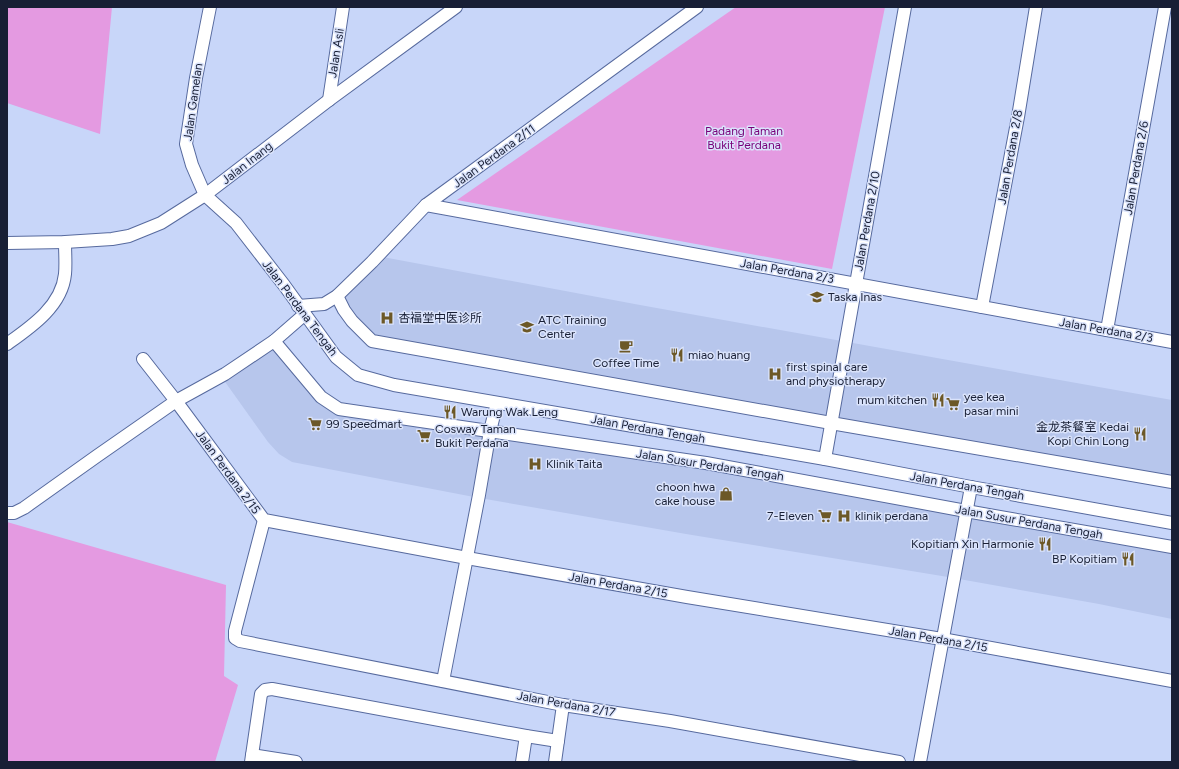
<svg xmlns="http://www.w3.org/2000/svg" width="1179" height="769" font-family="Figtree,'Noto Sans SC',sans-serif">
  <rect width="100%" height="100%" fill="#c8d6f9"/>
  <g fill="#b7c6ec">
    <path d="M 372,255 L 640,305 L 1172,400 L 1172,487 L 823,428 L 371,344 L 347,326 L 327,297 Z"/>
    <path d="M 277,333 L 325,393 L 341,403 L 523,432 L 1172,543 L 1172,619 L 1099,604 L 948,577 L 686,534 L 474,497 L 292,462 L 279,454 L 268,442 L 218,372 Z"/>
  </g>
  <g fill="#e49ae1">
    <path d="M 7,7 L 112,7 L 100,134 L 7,103 Z"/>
    <path d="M 736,7 L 885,7 L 832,269 L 457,200 Z"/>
    <path d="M 7,522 L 226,585 L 224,676 L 238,685 L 215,762 L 7,762 Z"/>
  </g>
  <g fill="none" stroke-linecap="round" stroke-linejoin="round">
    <g stroke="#576a9e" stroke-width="14">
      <g id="minor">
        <path d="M 210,7 L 196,78 L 186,144 L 192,165 L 205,195 L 236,223 L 284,285 L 336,357 L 358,375 L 394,385 L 825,459 L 971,487 L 1172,523"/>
        <path d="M 329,100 L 343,7"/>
        <path d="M 426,205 L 1172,342"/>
        <path d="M 7,243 L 65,242 L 112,239 L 129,236 L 161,223 L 205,195 L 329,100 L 456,7"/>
        <path d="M 337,296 L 344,310 L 352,321 L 372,341 L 831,423 L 1172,482"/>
        <path d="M 298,306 L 324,304 L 337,296 L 372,262 L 426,205 L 697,7"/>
        <path d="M 982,307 L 1018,117 L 1036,7"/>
        <path d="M 1107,330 L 1165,7"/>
        <path d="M 274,341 L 321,397 L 339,409 L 706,463 L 966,511 L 1172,547"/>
        <path d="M 7,344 C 31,327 62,306 65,274 C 66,264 65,253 65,242"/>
        <path d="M 143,359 L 176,401 L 264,520 L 467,558 L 687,597 L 942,639 L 1172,681"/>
        <path d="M 825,459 L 905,7"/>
        <path d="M 7,513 L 14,513 L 24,508 L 97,456 L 176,401 L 225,374 L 274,341 L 305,314"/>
        <path d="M 264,520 L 235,631 L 235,638 L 240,641 L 563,705 L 670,721 L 899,762"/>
        <path d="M 443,681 L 479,495 L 490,431 L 497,403"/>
        <path d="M 252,755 L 296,762"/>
        <path d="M 251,762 L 261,694 L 265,690 L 272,689 L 526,736 L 558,741"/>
        <path d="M 522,762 L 526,736"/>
        <path d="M 555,762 L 563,705"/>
        <path d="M 920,762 L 971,487"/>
      </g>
    </g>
    <use href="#minor" stroke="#fff" stroke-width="12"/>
  </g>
  <defs>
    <g id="school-bare" transform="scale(1.08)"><path d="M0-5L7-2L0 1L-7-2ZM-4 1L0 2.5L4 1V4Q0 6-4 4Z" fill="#6c5827" stroke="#dae3fb" stroke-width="2.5" paint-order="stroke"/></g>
    <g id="hospital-bare" transform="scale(1.08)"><path d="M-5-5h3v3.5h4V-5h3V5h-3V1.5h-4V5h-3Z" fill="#6c5827" stroke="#dae3fb" stroke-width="2.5" paint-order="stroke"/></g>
    <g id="university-bare" transform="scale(1.08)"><path d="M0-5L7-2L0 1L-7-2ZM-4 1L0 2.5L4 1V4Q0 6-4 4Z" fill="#6c5827" stroke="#dae3fb" stroke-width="2.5" paint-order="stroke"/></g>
    <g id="cafe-bare" transform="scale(1.08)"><path d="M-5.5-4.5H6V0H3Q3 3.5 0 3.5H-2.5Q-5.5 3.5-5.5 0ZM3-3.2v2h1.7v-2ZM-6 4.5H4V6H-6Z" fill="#6c5827" stroke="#dae3fb" stroke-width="2.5" paint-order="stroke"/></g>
    <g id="restaurant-bare" transform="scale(1.08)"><path d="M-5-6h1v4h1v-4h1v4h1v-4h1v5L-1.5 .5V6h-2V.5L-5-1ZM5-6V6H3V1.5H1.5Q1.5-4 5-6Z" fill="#6c5827" stroke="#dae3fb" stroke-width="2.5" paint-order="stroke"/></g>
    <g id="supermarket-bare" transform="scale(1.08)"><path d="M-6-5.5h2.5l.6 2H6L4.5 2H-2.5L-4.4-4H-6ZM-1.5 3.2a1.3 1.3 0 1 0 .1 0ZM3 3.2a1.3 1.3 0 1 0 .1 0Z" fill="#6c5827" stroke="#dae3fb" stroke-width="2.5" paint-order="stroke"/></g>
    <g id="shop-bare" transform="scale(1.08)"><path d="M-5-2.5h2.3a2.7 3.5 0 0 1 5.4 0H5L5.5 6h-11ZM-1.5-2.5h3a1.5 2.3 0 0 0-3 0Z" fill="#6c5827" stroke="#dae3fb" stroke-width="2.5" paint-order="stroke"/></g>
  </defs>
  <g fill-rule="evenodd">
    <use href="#school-bare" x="817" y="297"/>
    <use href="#hospital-bare" x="387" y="318"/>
    <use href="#university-bare" x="527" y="327"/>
    <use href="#cafe-bare" x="626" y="346"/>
    <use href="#restaurant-bare" x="677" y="355"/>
    <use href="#hospital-bare" x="775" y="374"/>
    <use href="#restaurant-bare" x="938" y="400"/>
    <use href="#supermarket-bare" x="953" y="404"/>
    <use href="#restaurant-bare" x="450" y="412"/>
    <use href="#supermarket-bare" x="315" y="424"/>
    <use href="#restaurant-bare" x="1140" y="434"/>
    <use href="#supermarket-bare" x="424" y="436"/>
    <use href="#hospital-bare" x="535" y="464"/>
    <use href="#shop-bare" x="726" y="494"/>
    <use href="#supermarket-bare" x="825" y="516"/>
    <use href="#hospital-bare" x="844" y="516"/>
    <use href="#restaurant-bare" x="1045" y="544"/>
    <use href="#restaurant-bare" x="1128" y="559"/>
  </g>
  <g text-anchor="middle" stroke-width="3" stroke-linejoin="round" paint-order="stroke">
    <g font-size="12" fill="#181f35" stroke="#dae3fb">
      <text transform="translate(336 53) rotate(-81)" y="4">Jalan Asli</text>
      <text transform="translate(193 102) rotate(-82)" y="4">Jalan Gamelan</text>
      <text transform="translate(494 156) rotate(-36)" y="4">Jalan Perdana 2/11</text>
      <text transform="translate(1010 157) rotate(-80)" y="4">Jalan Perdana 2/8</text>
      <text transform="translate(247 163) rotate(-38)" y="4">Jalan Inang</text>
      <text transform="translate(1136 168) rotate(-80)" y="4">Jalan Perdana 2/6</text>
      <text transform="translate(867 221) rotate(-80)" y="4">Jalan Perdana 2/10</text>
      <text transform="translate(787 271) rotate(10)" y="4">Jalan Perdana 2/3</text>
      <text transform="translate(300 308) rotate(53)" y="4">Jalan Perdana Tengah</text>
      <text transform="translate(1106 330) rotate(10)" y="4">Jalan Perdana 2/3</text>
      <text transform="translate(648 429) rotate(10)" y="4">Jalan Perdana Tengah</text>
      <text transform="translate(710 465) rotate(9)" y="4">Jalan Susur Perdana Tengah</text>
      <text transform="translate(228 472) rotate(54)" y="4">Jalan Perdana 2/15</text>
      <text transform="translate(967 486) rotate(10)" y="4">Jalan Perdana Tengah</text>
      <text transform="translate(1029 522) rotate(10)" y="4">Jalan Susur Perdana Tengah</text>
      <text transform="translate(618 585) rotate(10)" y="4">Jalan Perdana 2/15</text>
      <text transform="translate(938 639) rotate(10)" y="4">Jalan Perdana 2/15</text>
      <text transform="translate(566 704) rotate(10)" y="4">Jalan Perdana 2/17</text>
    </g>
    <g font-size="12" fill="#780079" stroke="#dae3fb">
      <text x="744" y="135">Padang Taman<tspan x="744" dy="14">Bukit Perdana</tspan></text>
    </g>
    <g font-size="12" fill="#181f35" stroke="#dae3fb" text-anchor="start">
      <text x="828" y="301">Taska Inas</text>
      <text x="398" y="322">杏福堂中医诊所</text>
      <text x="538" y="324">ATC Training<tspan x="538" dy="14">Center</tspan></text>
      <text x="688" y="359">miao huang</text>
      <text x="626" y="367" text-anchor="middle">Coffee Time</text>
      <text x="786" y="371">first spinal care<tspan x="786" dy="14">and physiotherapy</tspan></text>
      <text x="964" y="401">yee kea<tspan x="964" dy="14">pasar mini</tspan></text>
      <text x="927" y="404" text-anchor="end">mum kitchen</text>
      <text x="461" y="416">Warung Wak Leng</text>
      <text x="326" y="428">99 Speedmart</text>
      <text x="1129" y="431" text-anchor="end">金龙茶餐室 Kedai<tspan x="1129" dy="14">Kopi Chin Long</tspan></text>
      <text x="435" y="433">Cosway Taman<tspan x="435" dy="14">Bukit Perdana</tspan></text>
      <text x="546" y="468">Klinik Taita</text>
      <text x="715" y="491" text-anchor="end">choon hwa<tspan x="715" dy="14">cake house</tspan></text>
      <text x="814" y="520" text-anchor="end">7-Eleven</text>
      <text x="855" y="520">klinik perdana</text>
      <text x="1034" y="548" text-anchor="end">Kopitiam Xin Harmonie</text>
      <text x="1117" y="563" text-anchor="end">BP Kopitiam</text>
    </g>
  </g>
  <rect width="1179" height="769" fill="none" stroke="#181f35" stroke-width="16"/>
</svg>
